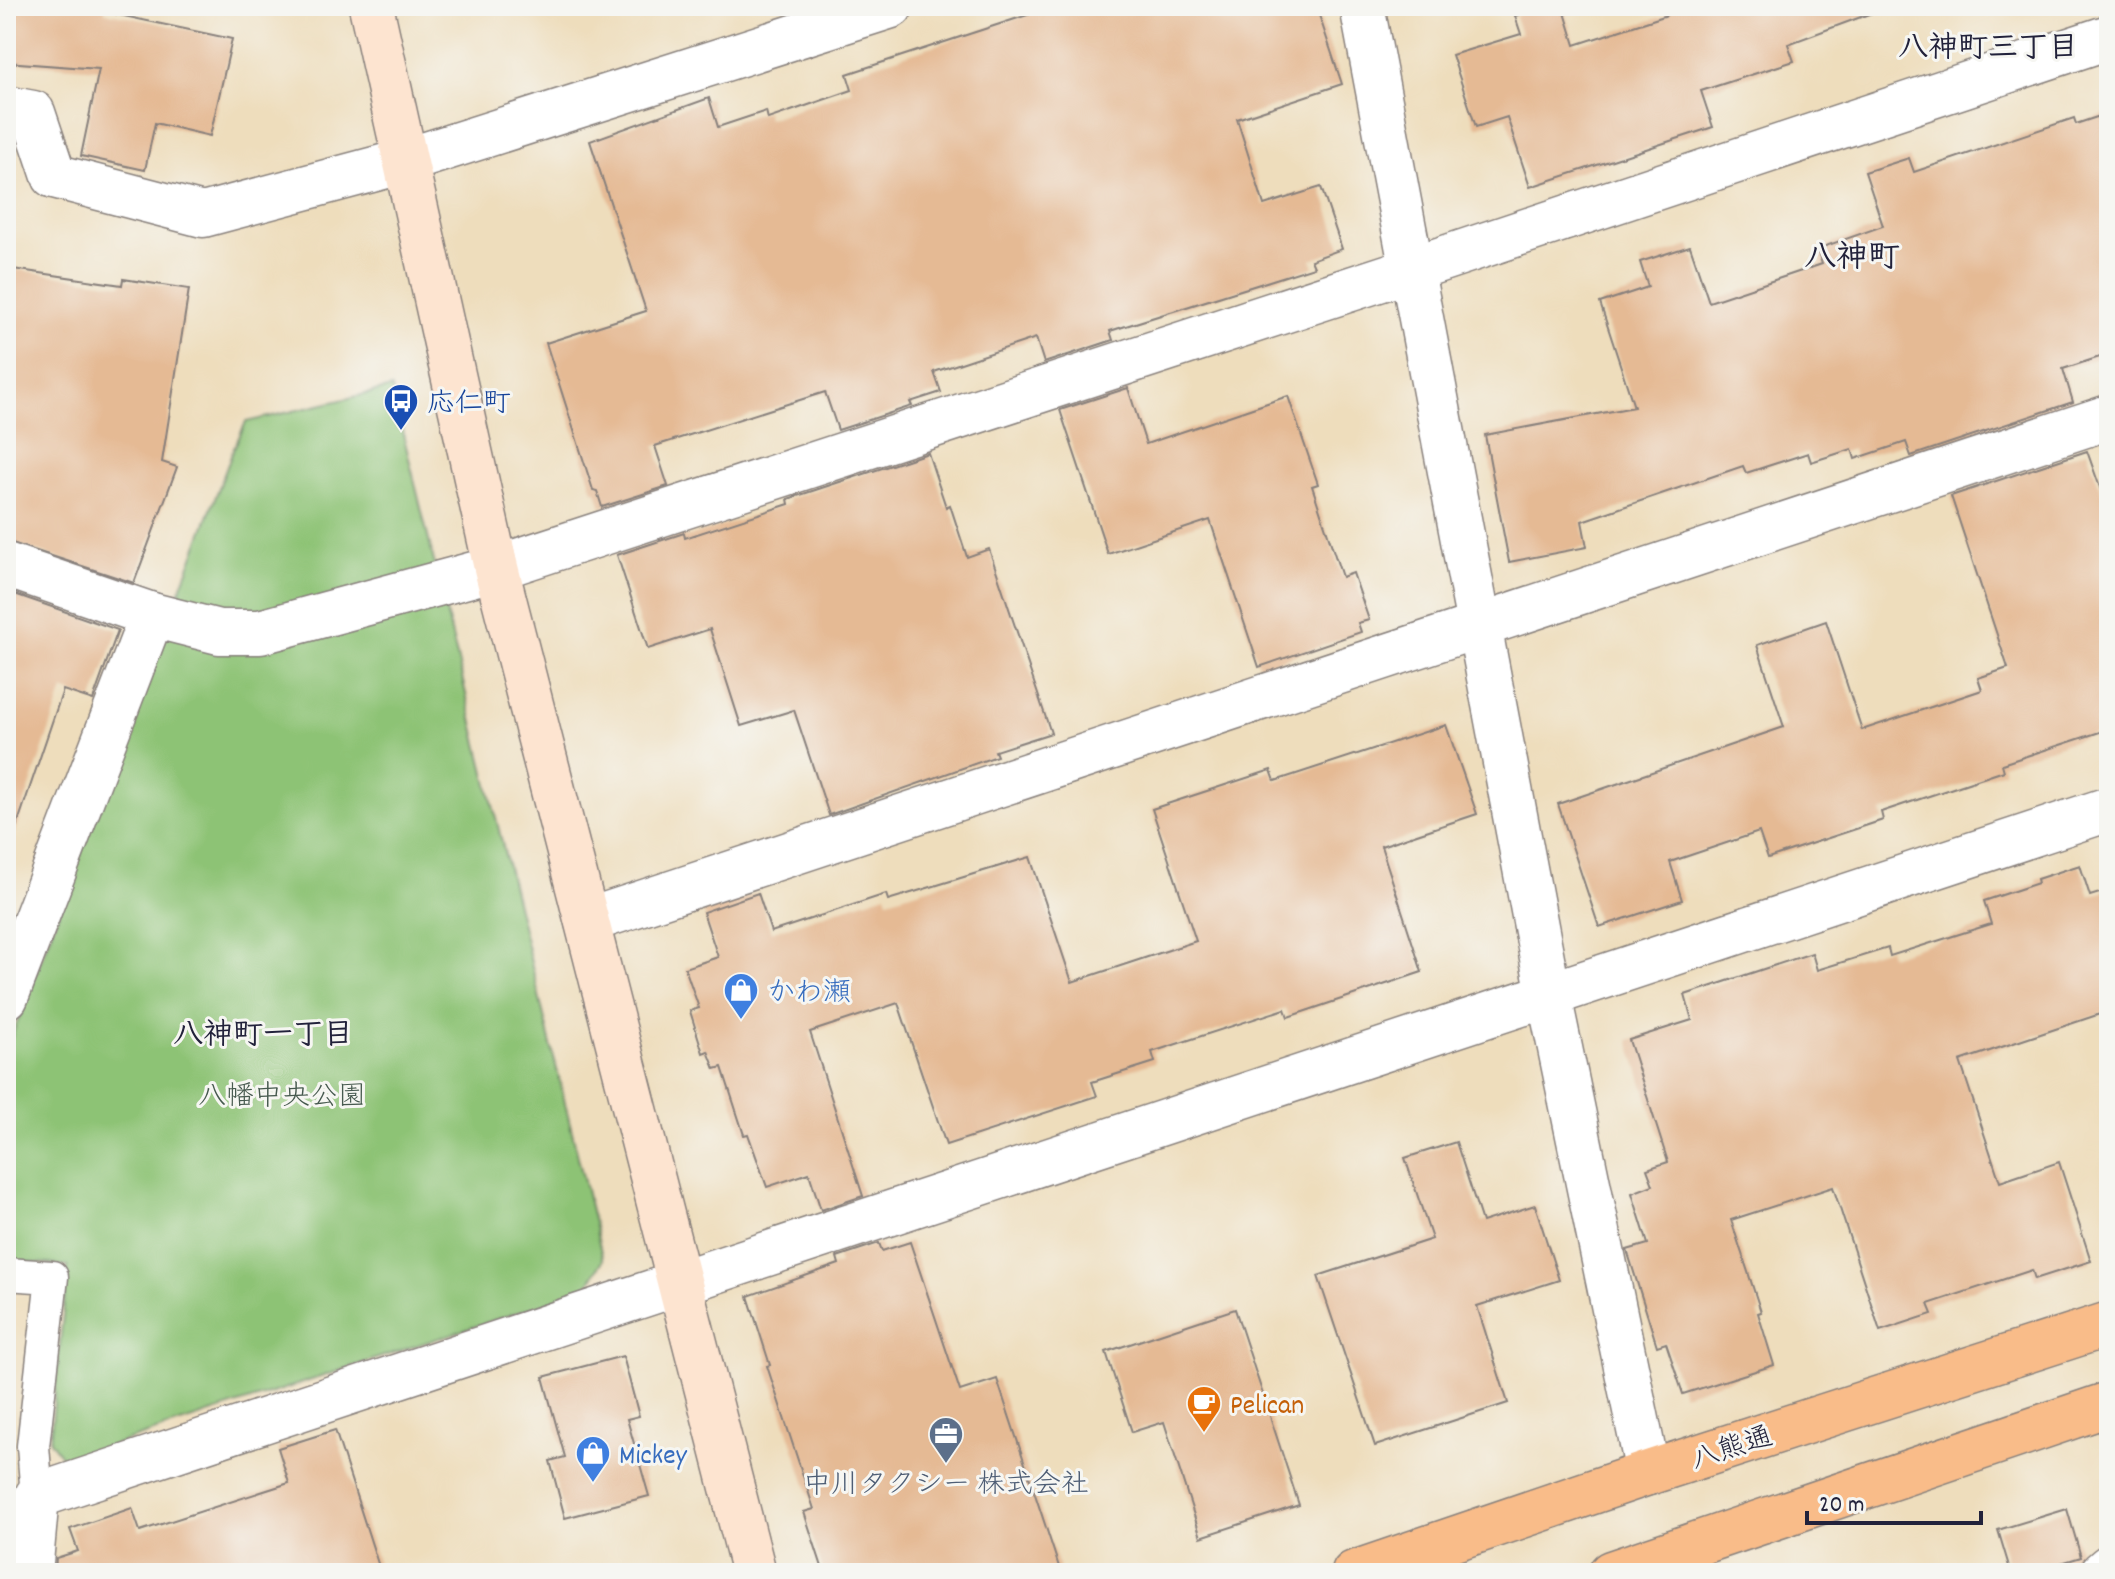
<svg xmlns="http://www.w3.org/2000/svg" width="2115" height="1579" font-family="Dekko,'Klee One',sans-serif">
  <rect width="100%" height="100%" fill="#f6f6f2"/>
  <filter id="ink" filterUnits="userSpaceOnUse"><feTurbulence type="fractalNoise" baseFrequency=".0125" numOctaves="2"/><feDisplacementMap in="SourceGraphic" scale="16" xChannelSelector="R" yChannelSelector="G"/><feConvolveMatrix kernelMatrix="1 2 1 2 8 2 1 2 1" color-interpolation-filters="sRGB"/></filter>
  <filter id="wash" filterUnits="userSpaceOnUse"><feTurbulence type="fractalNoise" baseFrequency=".006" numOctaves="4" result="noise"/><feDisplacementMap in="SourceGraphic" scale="32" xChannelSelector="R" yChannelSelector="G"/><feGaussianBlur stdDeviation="1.8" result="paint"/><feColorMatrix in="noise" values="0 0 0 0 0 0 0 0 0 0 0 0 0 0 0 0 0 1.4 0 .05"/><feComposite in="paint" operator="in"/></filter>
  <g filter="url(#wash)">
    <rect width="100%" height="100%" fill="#eeddbc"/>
    <path fill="#8dc375" stroke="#587258" stroke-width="2" d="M 392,388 L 603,1260 L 585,1290 L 65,1461 L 50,1441 L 68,1266 L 6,1260 L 6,1052 L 234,448 L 246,422 Z"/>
    <g id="blocks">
      <g fill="#e5ba94">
        <path d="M 10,6 L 105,6 L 105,12 L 232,39 L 210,136 L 155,123 L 145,170 L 81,156 L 99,69 L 6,62 Z"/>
        <path d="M 1055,6 L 1316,6 L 1342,84 L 1237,119 L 1264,205 L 1321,187 L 1342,249 L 1311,260 L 1314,267 L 1110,331 L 1113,340 L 1044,363 L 1036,338 L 934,372 L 941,392 L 910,402 L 912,406 L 838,430 L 825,392 L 655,446 L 668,486 L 602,507 L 597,491 L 593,490 L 546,343 L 646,311 L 590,141 L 709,98 L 718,127 L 766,111 L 768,119 L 852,90 L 847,74 Z"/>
        <path d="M 1542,6 L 1563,6 L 1575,45 L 1667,15 L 1664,6 L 1876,6 L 1877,11 L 1788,44 L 1794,61 L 1701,91 L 1713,127 L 1530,187 L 1507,117 L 1476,127 L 1452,55 L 1521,34 L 1515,16 Z"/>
        <path d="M 2109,113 L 2109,354 L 2063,369 L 2073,402 L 1911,456 L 1906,442 L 1855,459 L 1852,449 L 1811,462 L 1808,453 L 1746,473 L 1743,466 L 1582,521 L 1587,547 L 1509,562 L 1485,435 L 1634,407 L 1600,303 L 1648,287 L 1640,262 L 1690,246 L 1709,302 L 1822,264 L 1817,249 L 1883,226 L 1865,172 L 1909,158 L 1914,172 L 2074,118 L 2076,124 Z"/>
        <path d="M 6,268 L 122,285 L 123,279 L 189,289 L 162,462 L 177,467 L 134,583 L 6,541 Z"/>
        <path d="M 1128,388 L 1146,444 L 1288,396 L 1318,484 L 1312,486 L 1342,577 L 1353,573 L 1369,620 L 1358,623 L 1361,632 L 1259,667 L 1210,520 L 1108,554 L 1060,410 Z"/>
        <path d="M 2087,451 L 2109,513 L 2109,729 L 2002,764 L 2004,771 L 1881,812 L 1883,820 L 1768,858 L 1759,832 L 1670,862 L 1682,900 L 1599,927 L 1558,804 L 1784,727 L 1757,645 L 1826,621 L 1862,730 L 1982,690 L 1978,678 L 2008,668 L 1951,496 Z"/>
        <path d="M 928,453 L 946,507 L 950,505 L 967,557 L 989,549 L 1051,733 L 995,751 L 997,756 L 829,815 L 794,710 L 741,726 L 710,629 L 648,649 L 617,555 L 684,533 L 685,538 L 789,504 L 788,499 Z"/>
        <path d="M 6,591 L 118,630 L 93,700 L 63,690 L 14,834 L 6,833 Z"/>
        <path d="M 1446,725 L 1477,814 L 1381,846 L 1422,972 L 1288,1017 L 1285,1009 L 1152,1052 L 1155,1062 L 1092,1082 L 1097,1096 L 946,1145 L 898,1003 L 810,1032 L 863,1196 L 821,1210 L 809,1173 L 767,1187 L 748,1134 L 744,1135 L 722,1067 L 715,1069 L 708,1051 L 703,1053 L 690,1011 L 699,1008 L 685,968 L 718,957 L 703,912 L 758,893 L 771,932 L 886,894 L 888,900 L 1030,857 L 1072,982 L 1196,941 L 1152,809 L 1271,770 L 1275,781 Z"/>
        <path d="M 2080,865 L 2090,896 L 2109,890 L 2109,1011 L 1960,1061 L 2000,1182 L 2059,1162 L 2091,1261 L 2035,1279 L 2032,1270 L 1928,1304 L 1932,1314 L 1880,1331 L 1833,1187 L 1731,1220 L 1761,1312 L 1758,1313 L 1774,1365 L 1683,1394 L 1666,1343 L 1657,1346 L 1627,1250 L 1648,1244 L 1632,1193 L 1653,1185 L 1647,1169 L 1668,1162 L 1629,1040 L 1692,1020 L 1685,995 L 1812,953 L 1817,970 L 1888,948 L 1890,956 L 1991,924 L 1984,901 L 2038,883 L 2037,879 Z"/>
        <path d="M 1456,1142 L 1482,1222 L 1535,1205 L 1559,1280 L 1477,1306 L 1508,1403 L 1375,1446 L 1318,1276 L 1432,1239 L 1405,1158 Z"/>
        <path d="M 910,1242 L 960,1391 L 997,1379 L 1061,1573 L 824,1573 L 804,1512 L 814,1509 L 767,1366 L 770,1365 L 748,1296 L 839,1264 L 837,1257 L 879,1243 L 882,1251 Z"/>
        <path d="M 1235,1309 L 1299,1505 L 1201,1537 L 1164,1422 L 1132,1432 L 1106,1352 Z"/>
        <path d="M 623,1356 L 639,1416 L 627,1419 L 649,1496 L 565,1518 L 550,1461 L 565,1457 L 543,1377 Z"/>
        <path d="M 335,1430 L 381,1573 L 55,1573 L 56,1558 L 78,1551 L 70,1529 L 132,1508 L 140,1531 L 289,1483 L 278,1448 Z"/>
        <path d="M 2067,1509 L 2081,1557 L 2028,1573 L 2011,1573 L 1998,1530 Z"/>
      </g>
    </g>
  </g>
  <g filter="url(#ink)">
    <use href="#blocks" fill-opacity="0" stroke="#88807c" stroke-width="2"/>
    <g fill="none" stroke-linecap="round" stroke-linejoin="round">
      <g stroke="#88807c" stroke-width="35">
        <path id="lane" d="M 6,1274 L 52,1277 L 33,1446 L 37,1496"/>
      </g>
      <g stroke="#88807c" stroke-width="47">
        <g id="street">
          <path d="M 1362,6 L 1549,995 L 1648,1473"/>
          <path d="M 6,108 L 33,113 L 54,176 L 203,215 L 405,161 L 891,6"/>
          <path d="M 6,565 L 152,615 L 219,632 L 260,632 L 496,568 L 1412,269 L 2109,37"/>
          <path d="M 587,921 L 2109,417"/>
          <path d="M 6,997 L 152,615"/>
          <path d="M 30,1573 L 37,1496 L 2109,809"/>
          <path d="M 2102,1573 L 2109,1567"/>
        </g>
      </g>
      <g stroke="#88807c" stroke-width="47">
        <path id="secondary" d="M 371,6 L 496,568 L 754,1573"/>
      </g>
      <g stroke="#88807c" stroke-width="47">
        <g id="primary">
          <path d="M 1354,1573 L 1648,1473 L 2109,1324"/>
          <path d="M 1611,1573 L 2109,1404"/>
        </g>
      </g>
      <use href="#lane" stroke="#fff" stroke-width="32"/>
      <use href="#street" stroke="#fff" stroke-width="44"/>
      <use href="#secondary" stroke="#fde4d0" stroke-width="44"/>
      <use href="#primary" stroke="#f9bc89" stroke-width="44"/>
    </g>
  </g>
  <defs>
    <g id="bus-pin" transform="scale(1.8)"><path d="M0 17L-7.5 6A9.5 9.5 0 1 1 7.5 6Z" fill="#1a4fb4" stroke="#f6f6f2"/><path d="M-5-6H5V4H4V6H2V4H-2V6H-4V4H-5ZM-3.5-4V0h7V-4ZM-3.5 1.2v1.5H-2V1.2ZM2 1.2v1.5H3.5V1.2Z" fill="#fff"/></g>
    <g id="shop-pin" transform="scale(1.8)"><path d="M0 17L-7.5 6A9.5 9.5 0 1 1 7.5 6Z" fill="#3f7fe0" stroke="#f6f6f2"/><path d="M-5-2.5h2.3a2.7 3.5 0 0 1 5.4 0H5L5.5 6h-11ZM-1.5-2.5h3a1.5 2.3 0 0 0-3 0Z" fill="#fff"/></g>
    <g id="cafe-pin" transform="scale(1.8)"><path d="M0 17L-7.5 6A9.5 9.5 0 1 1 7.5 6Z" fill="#e8710a" stroke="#f6f6f2"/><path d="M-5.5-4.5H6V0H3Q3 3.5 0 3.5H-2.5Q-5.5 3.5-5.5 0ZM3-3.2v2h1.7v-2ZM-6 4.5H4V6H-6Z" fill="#fff"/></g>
    <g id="office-pin" transform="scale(1.8)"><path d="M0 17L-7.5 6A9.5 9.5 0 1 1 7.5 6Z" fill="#5c6f8a" stroke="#f6f6f2"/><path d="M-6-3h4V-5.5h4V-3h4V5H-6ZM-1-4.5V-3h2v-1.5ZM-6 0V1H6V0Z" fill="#fff"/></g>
  </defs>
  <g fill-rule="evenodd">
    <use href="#bus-pin" x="401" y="401"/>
    <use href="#shop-pin" x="741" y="990"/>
    <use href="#cafe-pin" x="1204" y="1403"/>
    <use href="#office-pin" x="946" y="1434"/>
    <use href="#shop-pin" x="593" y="1453"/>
  </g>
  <g text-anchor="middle" stroke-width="6" stroke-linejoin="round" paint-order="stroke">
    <g font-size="28" fill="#164399" stroke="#f6f6f2" text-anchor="start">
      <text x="427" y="411">応仁町</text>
    </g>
    <g font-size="28" fill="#366cbe" stroke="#f6f6f2" text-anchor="start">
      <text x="767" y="1000">かわ瀬</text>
      <text x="619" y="1463">Mickey</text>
    </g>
    <g font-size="28" fill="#475a4f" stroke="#f6f6f2">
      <text x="282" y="1104">八幡中央公園</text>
    </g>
    <g font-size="28" fill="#c56008" stroke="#f6f6f2" text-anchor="start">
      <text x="1230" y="1413">Pelican</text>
    </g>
    <g font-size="28" fill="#22223b" stroke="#f6f6f2">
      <text transform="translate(1731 1446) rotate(-18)" y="10">八熊通</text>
    </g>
    <g font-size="28" fill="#4e5e75" stroke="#f6f6f2">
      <text x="946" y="1492">中川タクシー 株式会社</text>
    </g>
    <g font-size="30" font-weight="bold" fill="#22223b" stroke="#f6f6f2">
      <text x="1988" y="56">八神町三丁目</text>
      <text x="263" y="1043">八神町一丁目</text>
    </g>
    <g font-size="32" font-weight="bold" fill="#22223b" stroke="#f6f6f2">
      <text x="1852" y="266">八神町</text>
    </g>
  </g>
  <rect width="2115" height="1579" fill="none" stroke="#f6f6f2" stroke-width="32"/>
  <path d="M1807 1511v12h174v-12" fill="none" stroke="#22223b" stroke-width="4"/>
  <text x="1819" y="1511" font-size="24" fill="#22223b" stroke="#f6f6f2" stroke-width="6" paint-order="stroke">20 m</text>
</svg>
